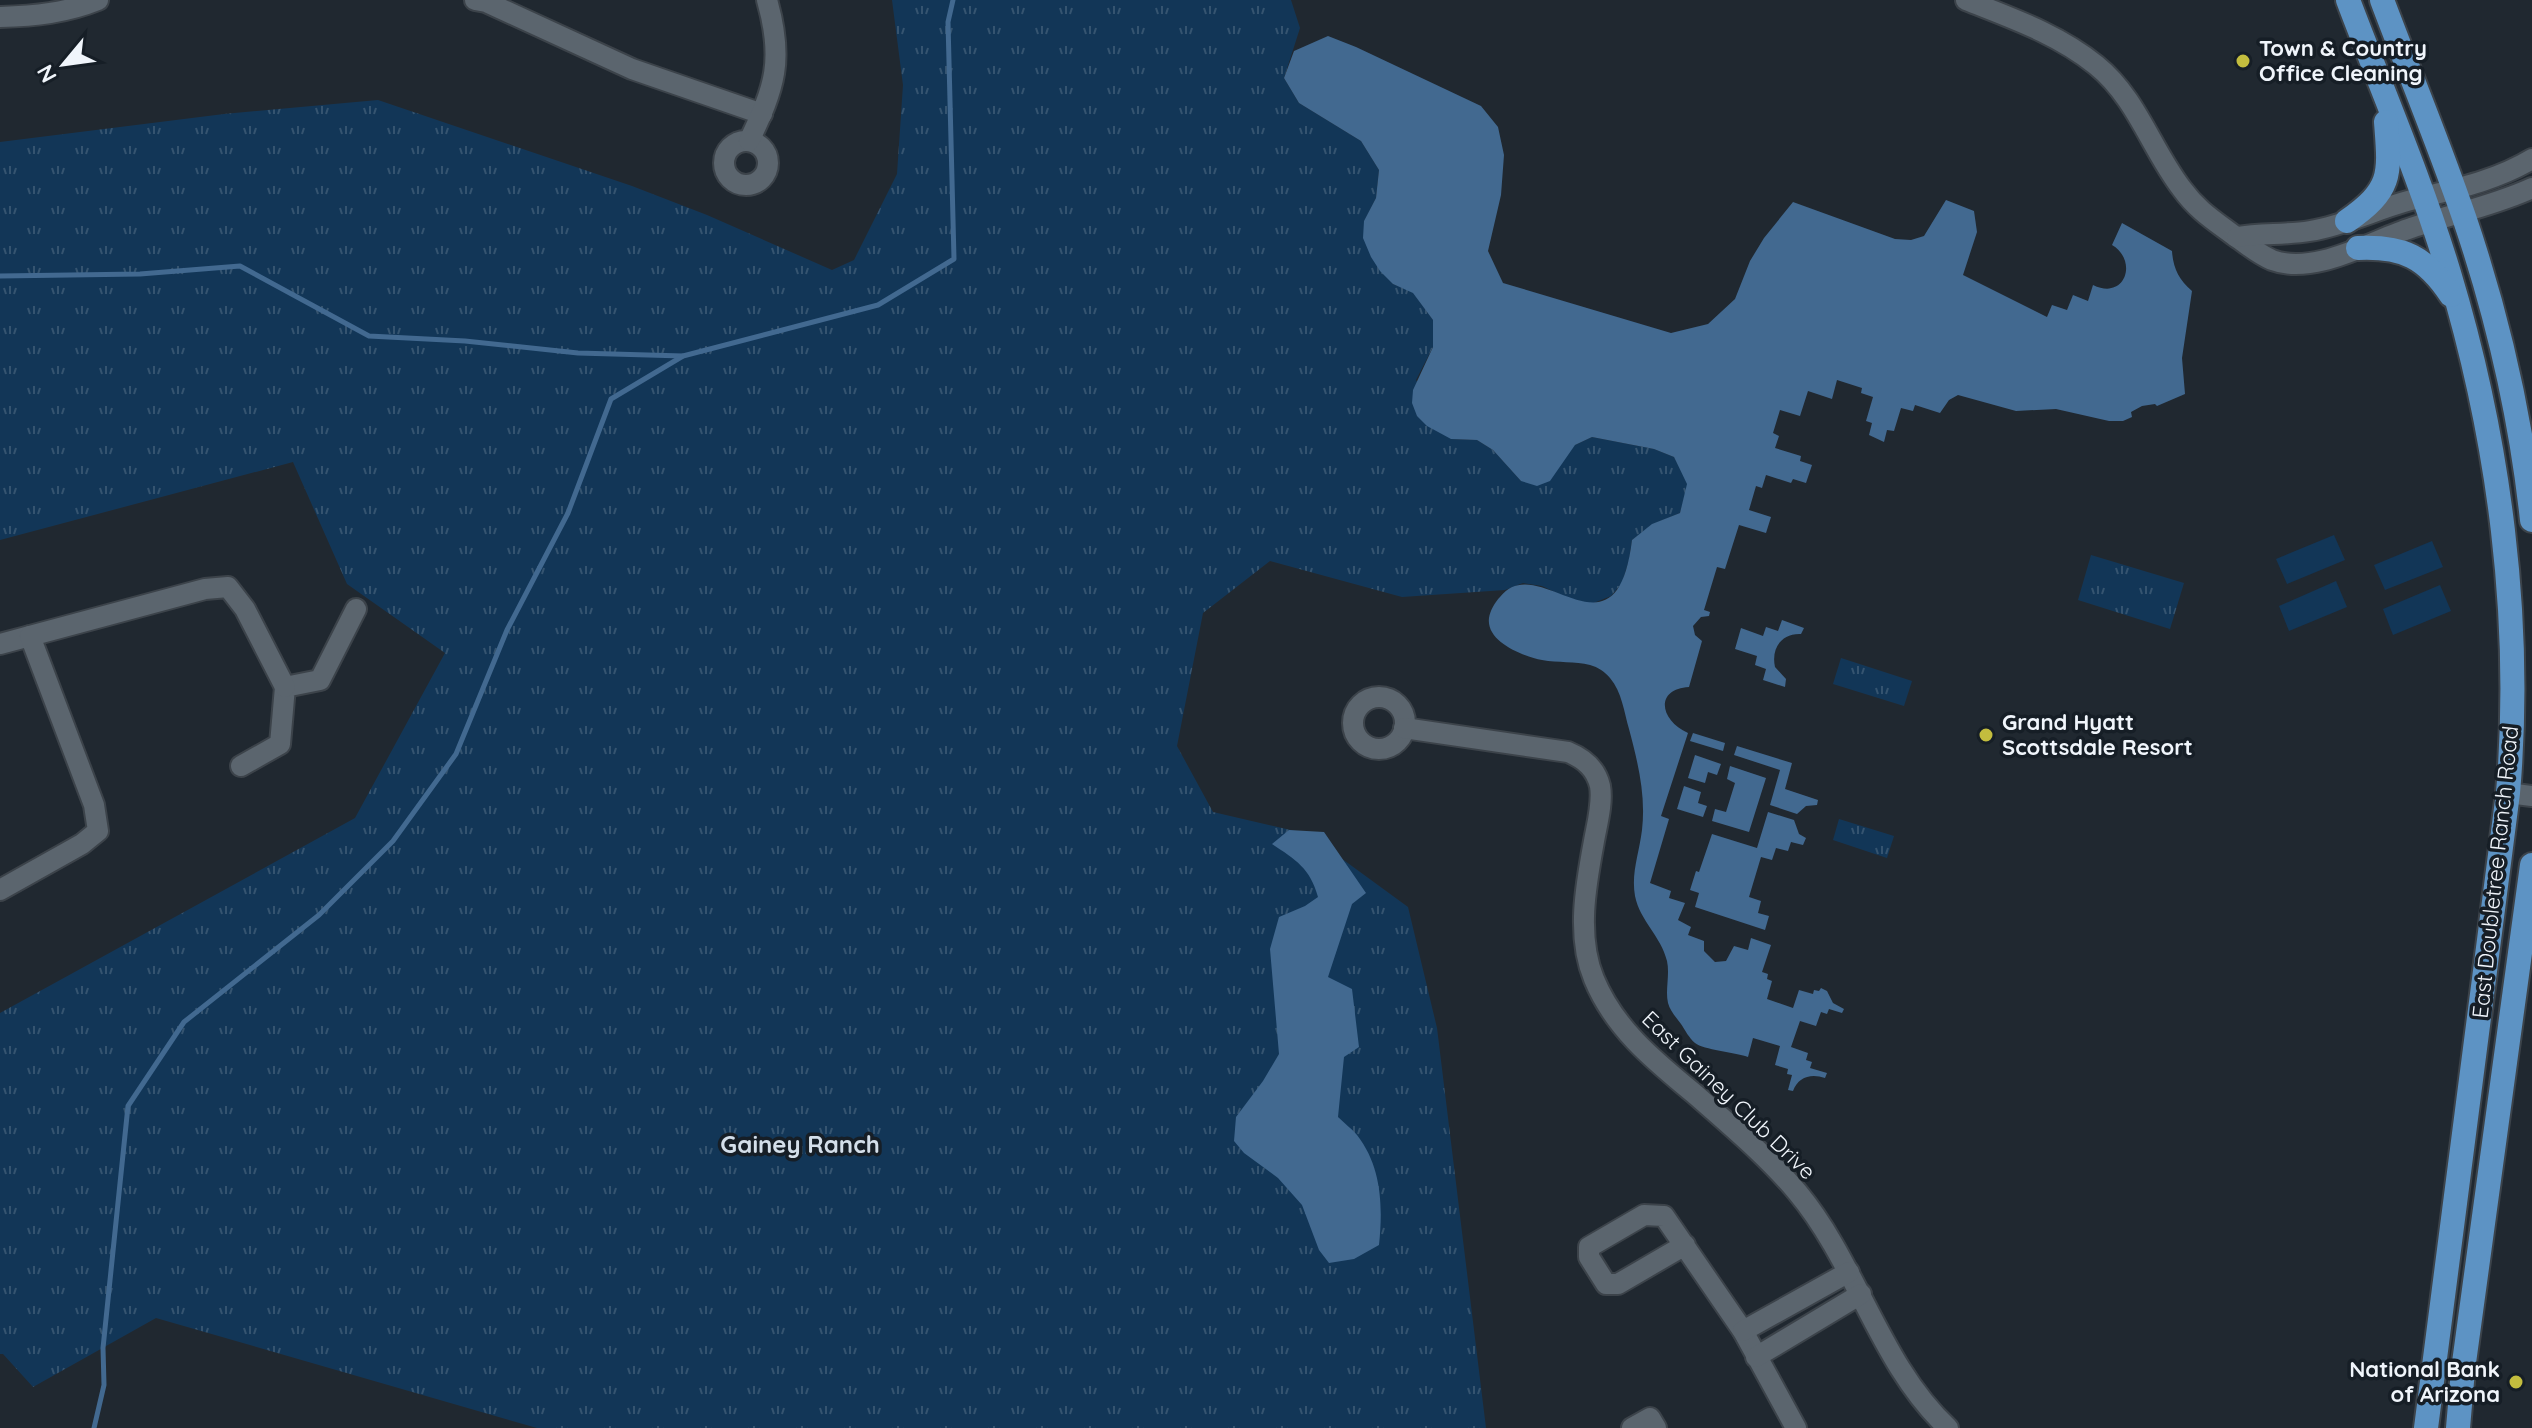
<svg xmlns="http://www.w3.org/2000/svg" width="2532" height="1428" font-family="Quicksand,sans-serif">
  <defs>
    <pattern id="grass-tufts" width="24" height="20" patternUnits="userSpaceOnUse" patternTransform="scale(2)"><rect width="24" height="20" fill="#123657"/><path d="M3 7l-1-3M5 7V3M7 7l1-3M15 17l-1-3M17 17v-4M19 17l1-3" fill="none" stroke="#355470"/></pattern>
  </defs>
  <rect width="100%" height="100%" fill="#202830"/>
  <g fill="url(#grass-tufts)">
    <path d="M 892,0 L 1291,0 L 1300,28 L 1284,78 L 1299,103 L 1361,141 L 1379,170 L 1376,198 L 1364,222 L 1393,284 L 1413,292 L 1433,320 L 1433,347 L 1416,380 L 1451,439 L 1477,440 L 1493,450 L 1521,481 L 1575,445 L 1592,437 L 1654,449 L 1674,457 L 1688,484 L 1680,513 L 1653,524 L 1632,540 L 1629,560 L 1622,583 L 1611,596 L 1591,604 L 1565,597 L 1542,586 L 1523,583 L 1505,590 L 1402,597 L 1270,561 L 1203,613 L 1177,746 L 1213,812 L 1308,834 L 1408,907 L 1437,1028 L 1486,1428 L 537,1428 L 156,1318 L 33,1387 L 3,1354 L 0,1354 L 0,1013 L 355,818 L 445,653 L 347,584 L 293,462 L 0,540 L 0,142 L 224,114 L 378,100 L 632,186 L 707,215 L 832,270 L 854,260 L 897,174 L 903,85 Z"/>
    <path d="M 2091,555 L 2184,583 L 2170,629 L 2078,600 Z"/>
    <path d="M 1841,658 L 1912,681 L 1904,706 L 1833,684 Z"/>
    <path d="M 1839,819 L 1894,836 L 1887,858 L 1833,840 Z"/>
  </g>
  <g fill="#123657">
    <path d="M 2334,535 L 2345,560 L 2287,584 L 2276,559 Z"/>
    <path d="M 2432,541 L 2443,567 L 2385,590 L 2374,565 Z"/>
    <path d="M 2336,581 L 2347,607 L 2289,631 L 2279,606 Z"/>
    <path d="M 2440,585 L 2451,611 L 2393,635 L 2383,609 Z"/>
  </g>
  <g fill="#426990">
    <path d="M 1328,36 L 1356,47 L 1481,106 L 1498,127 L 1504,155 L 1501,195 L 1488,251 L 1503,283 L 1671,333 L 1708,324 L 1735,299 L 1750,261 L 1764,238 L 1793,202 L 1895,239 L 1911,240 L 1924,236 L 1946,200 L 1974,211 L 1977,232 L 1963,275 L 2047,317 L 2052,305 L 2067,310 L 2073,295 L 2088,301 L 2093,285 C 2126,301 2138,260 2112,245 L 2122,223 L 2172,251 C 2173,268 2179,280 2192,291 L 2182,358 L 2185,394 L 2157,406 L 2155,404 L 2142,406 L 2131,412 L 2132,417 L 2123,421 L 2109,421 L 2056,409 L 2016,411 L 1958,395 L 1949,400 L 1940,413 L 1915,405 L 1913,411 L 1901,408 L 1894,431 L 1887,430 L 1884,442 L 1869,435 L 1872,423 L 1866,421 L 1873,397 L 1861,393 L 1862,388 L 1837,380 L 1832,399 L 1808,391 L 1800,416 L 1780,410 L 1773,433 L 1779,436 L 1775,448 L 1801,456 L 1800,461 L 1812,465 L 1806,483 L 1793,479 L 1791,483 L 1766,475 L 1762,488 L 1756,486 L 1749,510 L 1771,517 L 1766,533 L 1739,525 L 1725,569 L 1717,567 L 1704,610 L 1710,612 L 1709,616 L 1701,617 L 1693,626 L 1695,635 L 1702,641 L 1689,687 C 1654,689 1660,721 1688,733 L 1661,816 L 1669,819 L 1650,883 L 1671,891 L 1669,898 L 1685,903 L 1678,920 L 1691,927 L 1688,935 L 1704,941 L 1704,951 L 1715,962 L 1726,961 L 1734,946 L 1748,950 L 1751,938 L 1771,945 L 1762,972 L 1768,974 L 1767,979 L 1772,981 L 1767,999 L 1793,1008 L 1799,990 L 1813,994 L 1814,990 L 1819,991 L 1821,988 L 1827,991 L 1833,1003 L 1844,1009 L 1842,1013 L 1829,1009 L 1827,1014 L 1821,1012 L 1816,1026 L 1800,1021 L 1791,1047 L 1808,1053 L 1806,1060 L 1812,1062 L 1810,1068 L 1827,1073 L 1825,1078 C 1811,1073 1798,1077 1793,1091 L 1788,1090 L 1792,1075 L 1787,1074 L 1788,1069 L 1775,1065 L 1780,1046 L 1753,1038 L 1748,1057 C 1734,1052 1704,1050 1695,1043 C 1689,1038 1685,1030 1681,1024 C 1676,1017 1670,1011 1668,1003 C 1665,990 1670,975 1667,961 C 1661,936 1640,921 1635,896 C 1631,873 1639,854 1642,830 C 1646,795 1638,763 1629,729 C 1624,712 1622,692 1610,678 C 1605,672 1598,667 1590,665 C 1575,661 1558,663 1542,660 C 1523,656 1486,642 1489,618 C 1490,611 1495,602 1500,597 C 1538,547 1616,671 1632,540 L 1652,524 L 1680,513 L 1687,484 L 1674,457 L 1654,449 L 1592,437 L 1575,445 L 1550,481 L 1537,486 L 1521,481 L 1493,450 L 1477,440 L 1451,439 L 1427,426 L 1417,416 L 1412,403 L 1413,390 L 1433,347 L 1433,320 L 1413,293 L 1393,284 L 1380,271 L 1371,257 L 1363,238 L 1364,221 L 1376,198 L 1379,170 L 1361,141 L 1299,103 L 1284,78 L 1294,51 Z"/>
    <path d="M 1782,620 L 1804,628 L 1801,634 C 1781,633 1771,649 1775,667 L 1786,679 L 1785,687 L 1763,680 L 1766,669 L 1755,665 L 1757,656 L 1735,649 L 1741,628 L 1763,636 L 1766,627 L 1778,631 Z"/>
    <path d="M 1693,733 L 1725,743 L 1723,751 L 1690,741 Z"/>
    <path d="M 1737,746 L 1792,763 L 1785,789 L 1818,800 L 1817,805 L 1806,806 L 1797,814 L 1770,805 L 1780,770 L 1734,755 Z"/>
    <path d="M 1695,755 L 1721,764 L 1717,775 L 1708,772 L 1705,783 L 1688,778 Z"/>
    <path d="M 1730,766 L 1766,778 L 1749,832 L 1712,821 L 1715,809 L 1726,812 L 1735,783 L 1727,779 Z"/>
    <path d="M 1684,786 L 1701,792 L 1698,803 L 1707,806 L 1703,817 L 1677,809 Z"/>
    <path d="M 1768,812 L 1794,820 L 1799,834 L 1806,838 L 1803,845 L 1791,842 L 1788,851 L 1776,848 L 1772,860 L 1761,857 L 1749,897 L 1761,901 L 1758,913 L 1769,916 L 1765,930 L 1695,907 L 1699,893 L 1690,890 L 1696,871 L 1699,872 L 1712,834 L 1757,848 Z"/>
    <path d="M 1289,830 L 1324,832 L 1366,893 L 1352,904 L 1328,977 L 1352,989 L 1359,1047 L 1344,1057 L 1338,1117 C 1344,1123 1351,1128 1357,1135 C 1382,1167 1383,1207 1379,1245 L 1354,1259 L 1329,1263 L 1319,1250 L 1302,1205 L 1278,1178 L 1244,1153 L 1234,1141 L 1236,1117 L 1263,1081 L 1279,1054 L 1270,949 L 1279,917 L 1305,906 L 1318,897 C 1310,868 1296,860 1272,844 Z"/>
  </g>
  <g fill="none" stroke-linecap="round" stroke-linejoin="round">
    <g stroke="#426990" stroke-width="5">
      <path d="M 0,276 L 140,274 L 240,266 L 369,336 L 465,341 L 578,353 L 683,356"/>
      <path d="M 94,1428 L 104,1385 L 103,1348 L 128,1106 L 184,1022 L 319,915 L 393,841 L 456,754 L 507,630 L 568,513 L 611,399 L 683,356 L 878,305 L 954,259 L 948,22 L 953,0"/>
    </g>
    <g stroke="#3c434a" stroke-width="24">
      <g id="minor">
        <path d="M 475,0 L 486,2 L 632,69 L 762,114"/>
        <path d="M 1966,0 C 2011,18 2058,34 2096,65 C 2137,98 2151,149 2182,189 C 2198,211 2215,221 2236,237 C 2248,245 2258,254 2272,260 C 2314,276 2371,241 2411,228 C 2451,214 2493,206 2532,188"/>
        <path d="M 0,17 C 35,16 66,13 98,0"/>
        <circle cx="746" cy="163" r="22"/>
        <path d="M 749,141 C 775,87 784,60 767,0"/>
        <path d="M 2237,237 C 2261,233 2286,235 2310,231 C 2342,226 2373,211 2404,202 C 2448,190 2492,183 2532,159"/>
        <path d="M 0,644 L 30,636"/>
        <circle cx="1379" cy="723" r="26"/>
        <path d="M 1404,728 L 1568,752 C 1585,759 1596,769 1600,786 C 1603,803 1597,824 1594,841 C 1586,884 1576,936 1594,979 C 1615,1030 1656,1062 1697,1096 C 1732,1127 1768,1157 1798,1193 C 1857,1264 1880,1365 1948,1428"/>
        <path d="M 241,766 L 280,744 L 285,687 L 320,680 L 356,609"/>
        <path d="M 2508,793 L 2532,796"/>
        <path d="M 0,890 L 82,844 L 98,831 L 94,805 L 30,636 L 205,589 L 228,587 L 245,609 L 285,687"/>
        <path d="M 1685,1245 L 1618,1284 L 1606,1284 L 1589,1257 L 1589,1247 L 1644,1215 L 1664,1216 L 1743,1331 L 1796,1428"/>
        <path d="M 1743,1331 L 1849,1272"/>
        <path d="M 1756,1357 L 1861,1294"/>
        <path d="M 1632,1428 L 1650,1418 L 1656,1428"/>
      </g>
    </g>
    <g stroke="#3c434a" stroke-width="28">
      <g id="major">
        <path d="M 2348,0 C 2382,90 2421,180 2449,273 C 2499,439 2523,619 2508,793 L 2426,1428"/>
        <path d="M 2382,0 C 2409,72 2439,144 2464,217 C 2497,314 2521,418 2532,520"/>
        <path d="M 2347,221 C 2393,189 2390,174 2386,122"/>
        <path d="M 2358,248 C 2403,246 2426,257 2451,295"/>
        <path d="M 2458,1428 L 2463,1370 L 2532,865"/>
      </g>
    </g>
    <use href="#minor" stroke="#5b656e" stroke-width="20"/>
    <use href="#major" stroke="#5d93c4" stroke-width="24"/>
  </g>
  <g fill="#c3bd3e" stroke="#161e26" stroke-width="3">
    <circle cx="2243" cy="61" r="8"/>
    <circle cx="1986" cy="735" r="8"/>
    <circle cx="2516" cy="1382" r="8"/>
  </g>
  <g text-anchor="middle" stroke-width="7" stroke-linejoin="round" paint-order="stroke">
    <g font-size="22" font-weight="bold" fill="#f0f5fb" stroke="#161e26" text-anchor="start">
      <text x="2259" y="56">Town &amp; Country<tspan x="2259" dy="25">Office Cleaning</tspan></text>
      <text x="2002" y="730">Grand Hyatt<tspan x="2002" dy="25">Scottsdale Resort</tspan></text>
      <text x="2500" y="1377" text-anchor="end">National Bank<tspan x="2500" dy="25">of Arizona</tspan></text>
    </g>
    <g font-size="22" fill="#f0f5fb" stroke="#161e26">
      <text transform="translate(2495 872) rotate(-84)" y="8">East Doubletree Ranch Road</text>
      <text transform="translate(1729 1095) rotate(44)" y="8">East Gainey Club Drive</text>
    </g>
    <g font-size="24" font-weight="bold" fill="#d4dfea" stroke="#161e26">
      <text x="800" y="1153">Gainey Ranch</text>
    </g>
  </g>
  <g transform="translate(64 64) rotate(241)" stroke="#161e26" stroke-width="6" paint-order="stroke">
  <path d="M0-6L14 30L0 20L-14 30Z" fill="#f0f5fb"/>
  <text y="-12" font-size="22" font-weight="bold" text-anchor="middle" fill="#f0f5fb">N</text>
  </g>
</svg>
